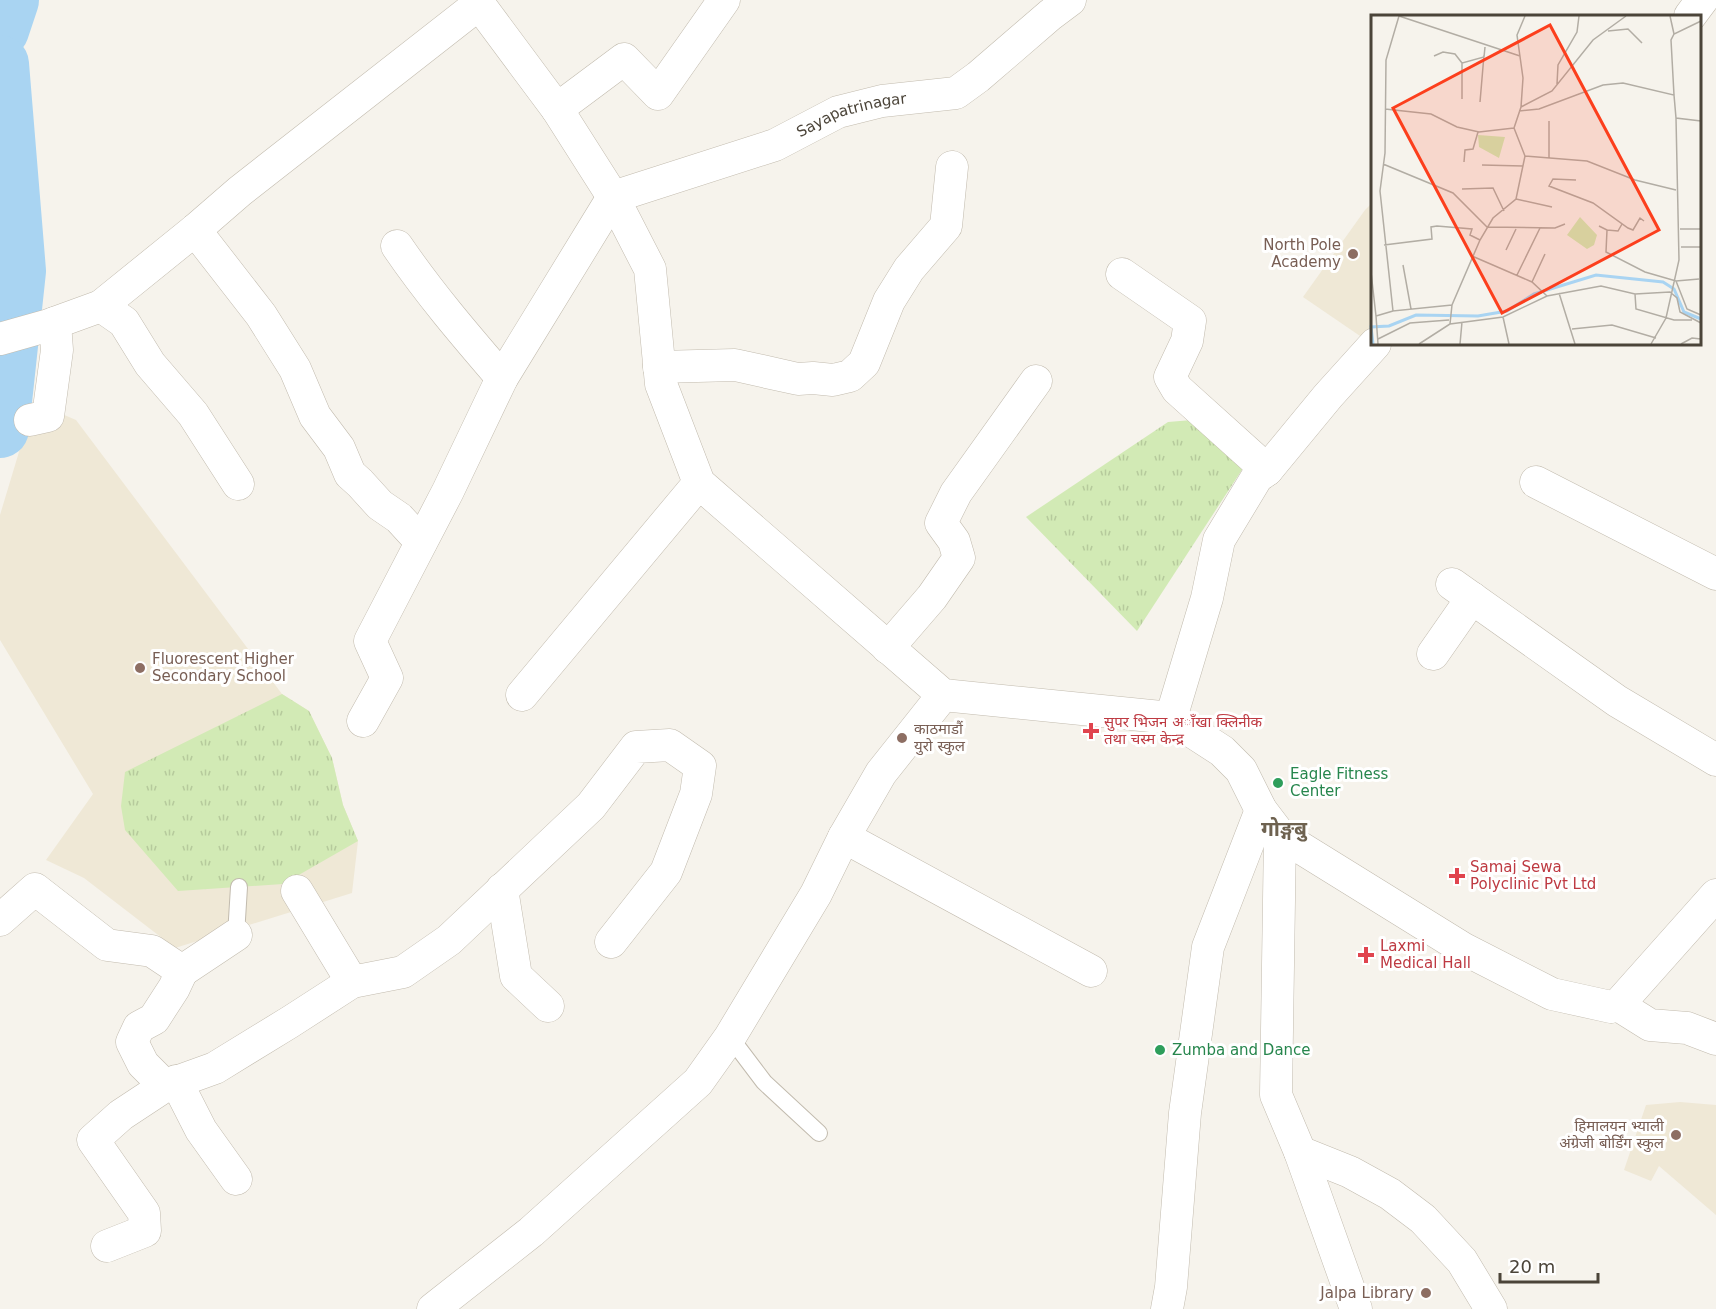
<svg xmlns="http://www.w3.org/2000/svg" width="1716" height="1309" font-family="'DejaVu Sans','Noto Sans Devanagari',sans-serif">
  <defs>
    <pattern id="grass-tufts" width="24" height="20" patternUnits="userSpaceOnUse" patternTransform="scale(1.5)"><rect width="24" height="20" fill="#d2eab5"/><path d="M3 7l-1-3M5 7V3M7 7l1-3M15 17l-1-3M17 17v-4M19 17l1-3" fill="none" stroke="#b6ca9c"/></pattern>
  </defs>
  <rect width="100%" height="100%" fill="#f6f3ec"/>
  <g fill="#efe8d6">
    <path d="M 1372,203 L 1372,331 L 1363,338 L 1303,297 L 1365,210 Z"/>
    <path d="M 34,402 L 76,420 L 282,694 L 309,711 L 332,758 L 343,805 L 358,841 L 352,893 L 175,948 L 84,878 L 46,860 L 93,794 L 0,640 L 0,515 Z"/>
    <path d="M 1680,1102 L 1716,1105 L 1716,1215 L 1659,1166 L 1651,1181 L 1624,1170 L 1646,1105 Z"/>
  </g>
  <g fill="url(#grass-tufts)">
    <path d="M 1204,419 L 1249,459 L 1137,631 L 1026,517 L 1168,422 Z"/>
    <path d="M 282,694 L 309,711 L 332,758 L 343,805 L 358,841 L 283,884 L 178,891 L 125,830 L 121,806 L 125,772 Z"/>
  </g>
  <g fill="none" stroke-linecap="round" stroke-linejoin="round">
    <g stroke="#a9d4f2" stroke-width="58">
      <path d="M 0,30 L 10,0"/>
      <path d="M 0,64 L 17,271 L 0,429"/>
    </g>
    <g stroke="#c2bbae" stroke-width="18">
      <g id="service">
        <path d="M 236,935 L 239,887"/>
        <path d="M 730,1037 L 764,1082 L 819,1133"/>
      </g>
    </g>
    <g stroke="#c2bbae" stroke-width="33">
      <g id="minor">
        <path d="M 476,0 L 557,109 L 613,197 L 650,269 L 661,384 L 699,483 L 943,695 L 1171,718 L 1222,751 L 1241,770 L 1261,810 L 1280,835 L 1464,949 L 1552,994 L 1611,1007 L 1618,1005 L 1650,1025 L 1687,1028 L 1716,1039"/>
        <path d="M 1690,16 L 1702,0"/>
        <path d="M 557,109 L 624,59 L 658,94 L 724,0"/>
        <path d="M 195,230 L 261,315 L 295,369 L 315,416 L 339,448 L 350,474 L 360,483 L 380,505 L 399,518 L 421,542"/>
        <path d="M 397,246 C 429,293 465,335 502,378"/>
        <path d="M 1122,274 L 1190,321 L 1187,341 L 1170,377 L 1177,389 L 1267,470"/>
        <path d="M 101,306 L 124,322 L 150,364 L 193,414 L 238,484"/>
        <path d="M 0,339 L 46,326 L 101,306 L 195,230 L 240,191 L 479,4"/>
        <path d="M 659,367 L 735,365 L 798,379 L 813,378 L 833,380 L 850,376 L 864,363 L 889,301 L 909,269 L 946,226 L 952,167"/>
        <path d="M 30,420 L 48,416 L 57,350 L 55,323"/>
        <path d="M 1536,482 L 1716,574"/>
        <path d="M 1452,584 L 1617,701 L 1716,760"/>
        <path d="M 888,648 L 932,597 L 959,558 L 954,541 L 941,523 L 956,493 L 1036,381"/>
        <path d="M 1433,654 L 1472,598"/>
        <path d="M 522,695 L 699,483"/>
        <path d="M 1171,718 L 1207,598 L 1219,540 L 1257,477 L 1267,470 L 1328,396 L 1375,344"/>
        <path id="s1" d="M 363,721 L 387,678 L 370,641 L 448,491 L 502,378 L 613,197 L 775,145 L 838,112 L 882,101 L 956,93 L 978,77 L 1050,15 L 1070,0"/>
        <path d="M 1280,835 L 1276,1095 L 1300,1152 L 1356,1309"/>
        <path d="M 844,837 L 1091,971"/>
        <path d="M 502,889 L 516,976 L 548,1006"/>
        <path d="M 297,891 L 352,982"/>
        <path d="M 0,920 L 35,889 L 107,945 L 152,951 L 182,971 L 236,935"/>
        <path d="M 1618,1005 L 1716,895"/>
        <path d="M 176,1081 L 201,1130 L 236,1179"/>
        <path d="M 165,1086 L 143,1064 L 132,1042 L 139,1027 L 154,1019 L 174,988 L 182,971"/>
        <path d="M 1300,1152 L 1350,1172 L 1390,1194 L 1423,1219 L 1462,1261 L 1491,1309"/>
        <path d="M 107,1246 L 145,1231 L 144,1213 L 93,1140 L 121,1115 L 165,1086 L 215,1068 L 290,1022 L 352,982 L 403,972 L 449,940 L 591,806 L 636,747 L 670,745 L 700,766 L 696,794 L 666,872 L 611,942"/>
        <path d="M 433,1309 L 531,1232 L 698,1082 L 730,1037 L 816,894 L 844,837 L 881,773 L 943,695"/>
        <path d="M 1167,1309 L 1171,1287 L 1185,1113 L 1208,947 L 1261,810"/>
      </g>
    </g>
    <use href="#service" stroke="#fff" stroke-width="16"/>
    <use href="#minor" stroke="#fff" stroke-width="32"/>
  </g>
  <g fill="#8d6e63" stroke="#fff" stroke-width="2">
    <circle cx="1353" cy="254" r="6"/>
    <circle cx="140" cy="668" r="6"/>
    <circle cx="902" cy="738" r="6"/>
    <circle cx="1676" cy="1135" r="6"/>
    <circle cx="1426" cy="1293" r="6"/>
  </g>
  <g fill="#e0444e" stroke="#fff" stroke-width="2">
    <path d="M1088 722h6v6h6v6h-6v6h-6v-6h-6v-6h6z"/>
    <path d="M1454 867h6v6h6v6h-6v6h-6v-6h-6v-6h6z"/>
    <path d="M1363 946h6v6h6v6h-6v6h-6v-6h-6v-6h6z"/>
  </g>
  <g fill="#2e9e5b" stroke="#fff" stroke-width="2">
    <circle cx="1278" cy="783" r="6"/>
    <circle cx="1160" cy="1050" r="6"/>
  </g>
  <g text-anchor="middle" stroke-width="6" stroke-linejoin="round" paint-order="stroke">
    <g font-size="15" fill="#4b4439" stroke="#fff">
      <text dy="5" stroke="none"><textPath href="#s1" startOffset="850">Sayapatrinagar</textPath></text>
    </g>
    <g font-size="15" fill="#785e54" stroke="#fff" text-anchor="end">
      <text x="1341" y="250">North Pole<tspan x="1341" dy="17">Academy</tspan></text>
      <text x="152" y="664" text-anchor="start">Fluorescent Higher<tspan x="152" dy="17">Secondary School</tspan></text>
      <text x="914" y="734" text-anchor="start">काठमाडौं<tspan x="914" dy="17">युरो स्कुल</tspan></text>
      <text x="1664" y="1131">हिमालयन भ्याली<tspan x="1664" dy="17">अंग्रेजी बोर्डिंग स्कुल</tspan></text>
      <text x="1414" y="1298">Jalpa Library</text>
    </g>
    <g font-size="15" fill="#be3a42" stroke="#fff" text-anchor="start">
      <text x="1104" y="727">सुपर भिजन अाँखा क्लिनीक<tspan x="1104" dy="17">तथा चस्म केन्द्र</tspan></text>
      <text x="1470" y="872">Samaj Sewa<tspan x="1470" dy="17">Polyclinic Pvt Ltd</tspan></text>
      <text x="1380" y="951">Laxmi<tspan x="1380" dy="17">Medical Hall</tspan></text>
    </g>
    <g font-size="15" fill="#27864d" stroke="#fff" text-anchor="start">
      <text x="1290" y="779">Eagle Fitness<tspan x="1290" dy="17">Center</tspan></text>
      <text x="1172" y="1055">Zumba and Dance</text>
    </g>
    <g font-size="21" font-weight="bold" fill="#6e6250" stroke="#fff">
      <text x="1284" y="836">गोङ्गबु</text>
    </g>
  </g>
  <g transform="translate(1371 15)">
    <rect width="330" height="330" fill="#f6f3ec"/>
    <path d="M 107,120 L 134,122 L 128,143 L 108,132 ZM 209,202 L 226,220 L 223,230 L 216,234 L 196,220 Z" fill="#d2eab5"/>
    <path fill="none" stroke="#a9d4f2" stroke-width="3" d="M 2,329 L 0,312 L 18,311 L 45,300 L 107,301 L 136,296 L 163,279 L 225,260 L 292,267 L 303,274 L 313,297 L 330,304"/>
    <path fill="none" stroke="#b2ada4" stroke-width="1.5" d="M 28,1 L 15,45 L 14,138 L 9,176 L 22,296 L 81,290M 28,1 L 149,41M 299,1 L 303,19M 237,16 L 257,14 L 271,28M 63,41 L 72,37 L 84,39 L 91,48M 186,69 L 187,50 L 206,17 L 208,1M 303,80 L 300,25 L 303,19 L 330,6M 91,84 L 91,48 L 113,42 L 114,32M 109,87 L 113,40M 150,92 L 181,76 L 222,25 L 255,1M 14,94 L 60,99 L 86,112 L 108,117 L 143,113M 148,96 L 168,94 L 232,70 L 252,68 L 303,80 L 305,103 L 330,106M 154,141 L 216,146 L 264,165 L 305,175M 178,144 L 178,106M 93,147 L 94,135 L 102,134 L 107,117M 12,149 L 82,178 L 116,212 L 184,213 L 194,209M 111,150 L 152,151M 205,165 L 182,164 L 178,171 L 222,188 L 257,213 L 262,215 L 269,203 L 273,206M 91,174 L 122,173 L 133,196M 145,184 L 181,192M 228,211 L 236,215 L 235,237 L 274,257 L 305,266 L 328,264M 309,214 L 330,214M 236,215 L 247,216 L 251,209M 13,230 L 61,224 L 60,212 L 66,211 L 101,214 L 99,220 L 109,225M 310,232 L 330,232M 135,235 L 145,214M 101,241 L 161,267 L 176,281M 32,250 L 40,294M 0,257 L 5,301 L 22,296M 146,260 L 169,213M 305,266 L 316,294 L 330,300M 161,267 L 174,239M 188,278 L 204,329M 264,279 L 265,294 L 303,305 L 321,305M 5,301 L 7,329M 132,302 L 138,329M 79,309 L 132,302 L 176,281 L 230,271 L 264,279 L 299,277 L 306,283 L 309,297 L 330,308M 201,314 L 241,310 L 285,323M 7,324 L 39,308 L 78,305M 48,329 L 79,309 L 81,290 L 109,225 L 122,203 L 145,184 L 154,141 L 143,113 L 150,92 L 152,63 L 146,20 L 154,1M 89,329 L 91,307M 280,329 L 295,303 L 308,245 L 305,103M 310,329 L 321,323 L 330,324"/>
    <path fill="#fc3f1d" fill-opacity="0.15" stroke="#fc3f1d" stroke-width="3" d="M 179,10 L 288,215 L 131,298 L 22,93 Z"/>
    <rect width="330" height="330" fill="none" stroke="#4b4439" stroke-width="3"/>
  </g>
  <path d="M1500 1273v9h98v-9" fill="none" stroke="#4b4439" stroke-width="3"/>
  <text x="1509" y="1273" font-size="18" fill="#4b4439" stroke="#ffffff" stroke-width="4.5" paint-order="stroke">20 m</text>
</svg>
